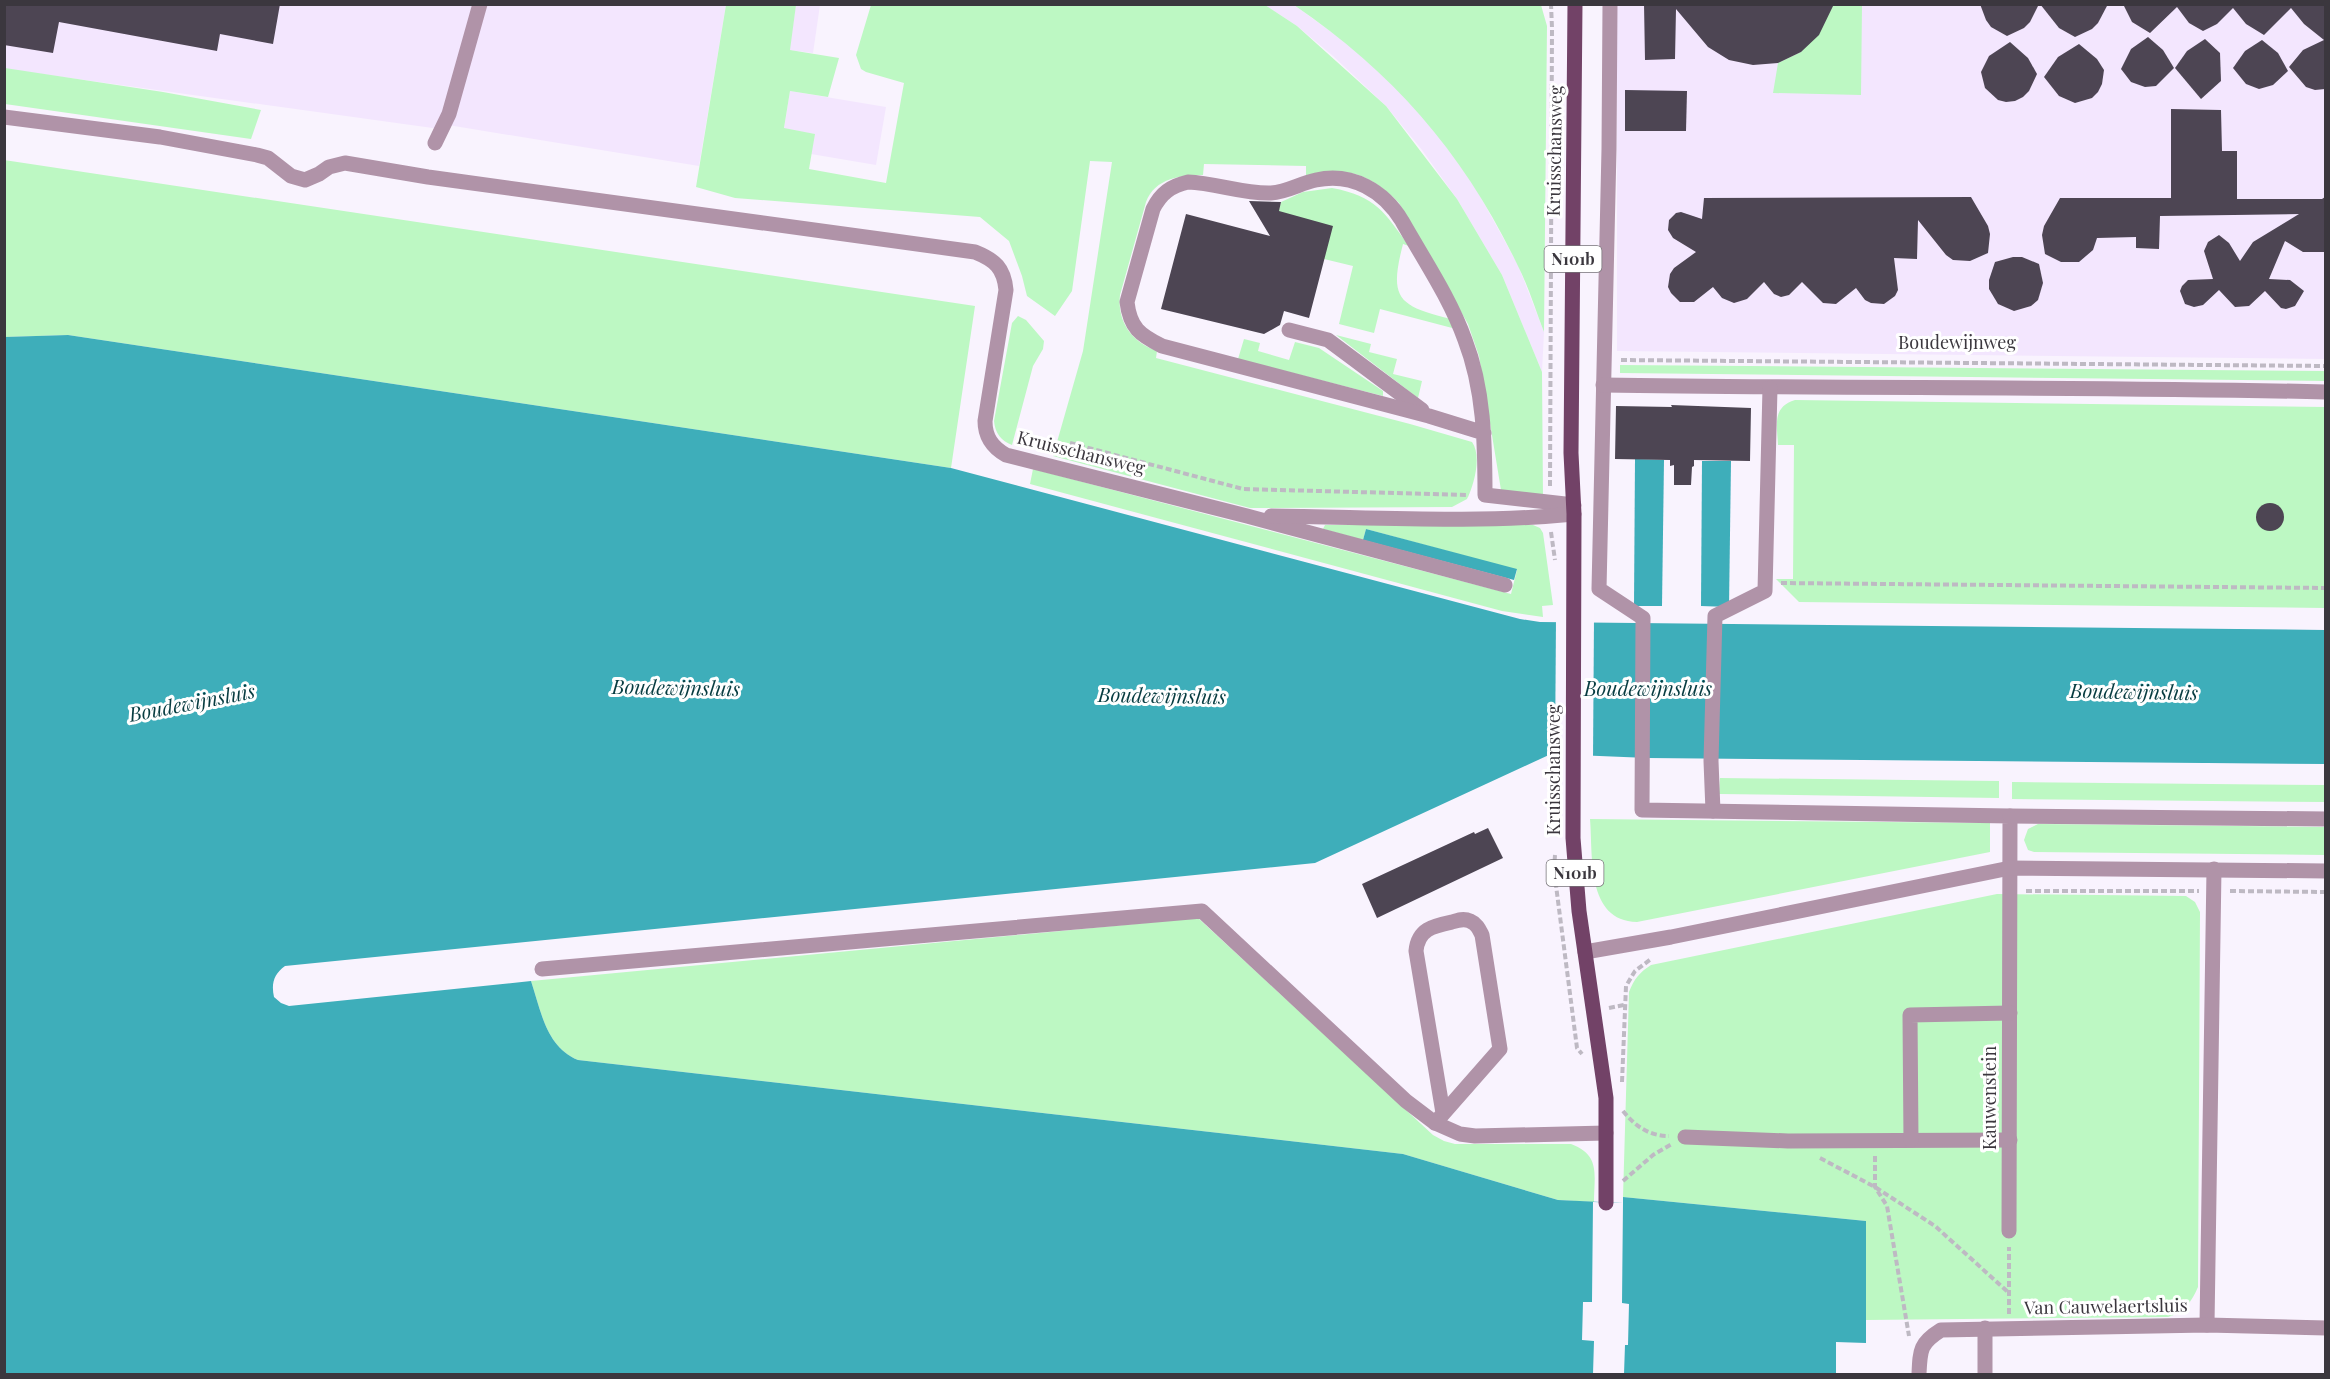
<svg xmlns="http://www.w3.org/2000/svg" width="2330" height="1379" font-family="'Playfair Display',serif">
  <rect width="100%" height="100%" fill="#f9f3fe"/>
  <g fill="#f3e6fe">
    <path d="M 5,5 L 726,5 L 699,166 L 448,125 L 447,130 L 5,69 Z"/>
    <path d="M 796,5 L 820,5 L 813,53 L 789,50 Z"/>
    <path d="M 1265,5 L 1294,5 L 1345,42 L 1399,90 L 1441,139 L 1475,187 L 1518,265 L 1544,332 L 1542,372 L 1502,275 L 1457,199 L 1422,150 L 1386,106 L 1333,56 L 1297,26 Z"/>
    <path d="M 1617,5 L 2325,5 L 2325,359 L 1617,351 Z"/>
    <path d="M 790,91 L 886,107 L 876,165 L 811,154 L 814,134 L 784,129 Z"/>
  </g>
  <g fill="#bdf8c3">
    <path d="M 726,5 L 796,5 L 790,50 L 839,58 L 828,97 L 790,91 L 784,128 L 815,134 L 809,169 L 886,183 L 904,83 L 866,72 L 861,69 L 856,55 L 871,5 L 1265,5 L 1297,26 L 1386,106 L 1457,199 L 1502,275 L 1542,372 L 1543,499 L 1501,490 L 1479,356 L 1468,324 L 1399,203 C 1384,187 1363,172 1340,172 C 1329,172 1317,175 1306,177 L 1306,166 L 1204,164 L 1203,175 C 1181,175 1155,178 1146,202 L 1120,295 C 1117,322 1132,342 1157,351 L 1156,358 L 1410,424 L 1472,442 C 1482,456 1474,485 1467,499 L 1452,507 L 1250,508 L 1053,456 L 1083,351 L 1112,162 L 1090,161 L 1072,291 L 1055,316 L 1027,296 L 1022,276 L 1009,241 L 980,217 L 735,198 L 696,187 Z"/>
    <path d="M 1294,5 L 1541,5 L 1547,26 L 1544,332 C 1535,309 1528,285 1517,264 C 1464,154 1395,74 1294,5 Z"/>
    <path d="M 1831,5 L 1862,5 L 1861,95 L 1773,93 L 1778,63 L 1801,52 Z"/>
    <path d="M 5,68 L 163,92 L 261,110 L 251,139 L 5,104 Z"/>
    <path d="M 4,160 L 975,306 L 951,468 L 68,335 L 5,337 Z"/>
    <path d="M 1332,188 C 1376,196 1384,212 1409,246 L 1403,244 C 1389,298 1397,306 1451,319 L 1456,329 L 1380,309 L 1374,333 L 1339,324 L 1353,266 L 1324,259 L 1272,236 L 1281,202 L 1303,192 Z"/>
    <path d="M 1018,316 L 1026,320 L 1044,341 L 1043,349 L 1033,366 L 1012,445 C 1001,441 995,433 994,421 L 1012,323 Z"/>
    <path d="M 1336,335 L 1371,344 L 1369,352 L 1397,359 L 1393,374 L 1422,381 L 1418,398 Z"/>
    <path d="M 1244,339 L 1260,343 L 1258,351 L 1289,360 L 1295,342 L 1319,348 L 1383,391 L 1383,396 L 1238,359 Z"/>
    <path d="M 1620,365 L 2325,371 L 2326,381 L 1620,373 Z"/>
    <path d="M 1795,400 L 2325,407 L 2325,608 L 1799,602 L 1776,579 L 1793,579 L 1794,445 L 1778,445 C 1777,425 1772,407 1795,400 Z"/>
    <path d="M 1033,469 L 1511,594 L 1517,570 L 1366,529 L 1363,540 L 1323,529 L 1325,525 L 1533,525 L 1540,528 L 1543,533 L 1553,605 L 1542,606 L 1543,617 L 1502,611 L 1030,484 Z"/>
    <path d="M 1720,778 L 1999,781 L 1999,798 L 1719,794 Z"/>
    <path d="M 2012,782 L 2325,785 L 2325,802 L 2012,799 Z"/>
    <path d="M 1590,819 L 1990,823 L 1990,852 L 1637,922 C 1586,921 1593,856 1590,819 Z"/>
    <path d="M 2038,824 L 2325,827 L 2325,855 L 2034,852 L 2028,850 L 2024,840 L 2028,829 Z"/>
    <path d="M 1997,894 L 2186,896 L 2195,902 L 2200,912 L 2198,1287 C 2191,1303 2184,1312 2168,1317 L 1866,1320 L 1866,1221 L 1623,1197 L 1629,992 C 1634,979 1640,972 1651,965 Z"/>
    <path d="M 1198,918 L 1433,1135 L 1444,1141 L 1455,1144 L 1571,1144 C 1601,1155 1594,1175 1594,1202 L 1558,1200 L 1403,1154 L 578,1060 C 546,1047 541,1011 531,981 Z"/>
  </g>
  <g fill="#3eaeba">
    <path d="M 68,335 L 951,468 L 1520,619 L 1540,622 L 2325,630 L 2325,764 L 1648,758 L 1551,754 L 1315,863 L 285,966 C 274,974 271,983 274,997 L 281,1003 L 289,1006 L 531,981 C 541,1011 546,1047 578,1060 L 1403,1154 L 1558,1200 L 1623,1203 L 1623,1197 L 1866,1221 L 1866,1343 L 1836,1342 L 1836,1374 L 5,1374 L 4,337 Z"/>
    <path d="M 1635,459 L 1664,460 L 1662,606 L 1634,606 Z"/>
    <path d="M 1702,461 L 1731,461 L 1729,607 L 1701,606 Z"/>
    <path d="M 1366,529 L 1517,569 L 1514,580 L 1363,540 Z"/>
  </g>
  <g fill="#f9f3fe">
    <path d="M 1556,618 L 1594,618 L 1593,758 L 1555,757 Z"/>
    <path d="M 1593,1202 L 1623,1203 L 1622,1303 L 1629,1304 L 1628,1345 L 1625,1345 L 1624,1374 L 1593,1374 L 1594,1341 L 1582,1340 L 1583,1302 L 1592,1302 Z"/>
  </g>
  <g fill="#4d4553">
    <path d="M 4,4 L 280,4 L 273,44 L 220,34 L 217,51 L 59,22 L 53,53 L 4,45 Z"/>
    <path d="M 1644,4 L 1834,4 L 1819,35 L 1801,52 L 1778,63 L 1753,65 L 1729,60 L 1708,47 L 1676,9 L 1675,59 L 1645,60 Z"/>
    <path d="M 1980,4 L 2039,4 L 2030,22 L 2024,28 L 2007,36 L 1991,27 L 1986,20 Z"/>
    <path d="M 2040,4 L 2108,4 L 2098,23 L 2092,29 L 2075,37 L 2059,28 Z"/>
    <path d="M 2123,4 L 2325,4 L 2325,89 L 2315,90 L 2306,87 L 2289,67 L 2303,50 L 2324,40 L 2304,24 L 2291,8 L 2264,35 L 2246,24 L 2233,8 L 2217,24 L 2203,31 L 2189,23 L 2177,7 L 2150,33 L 2132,22 Z"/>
    <path d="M 2148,37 L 2163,50 L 2174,68 L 2156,86 L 2145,87 L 2131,82 L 2121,69 L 2131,49 Z"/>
    <path d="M 2205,39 L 2220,53 L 2221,81 L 2201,99 L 2175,68 L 2187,51 Z"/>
    <path d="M 2262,40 L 2278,53 L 2288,71 L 2273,85 L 2259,89 L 2246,84 L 2233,68 L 2245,51 Z"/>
    <path d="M 2010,42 L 2028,58 L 2037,74 L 2029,91 L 2023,97 L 2015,101 L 2006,102 L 1998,100 L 1985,88 L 1981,72 L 1989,56 Z"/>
    <path d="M 2079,44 L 2097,59 L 2104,70 L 2102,84 L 2098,92 L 2092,98 L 2075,103 L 2059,96 L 2044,77 L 2058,57 Z"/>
    <path d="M 1625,90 L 1687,91 L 1686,131 L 1625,131 Z"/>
    <path d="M 2171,109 L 2221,110 L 2222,151 L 2237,151 L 2237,199 L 2322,199 L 2325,197 L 2325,252 L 2303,252 L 2285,241 L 2269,279 L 2290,280 L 2304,291 L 2295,306 L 2286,309 L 2281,308 L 2265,291 L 2249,306 L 2235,307 L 2219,290 L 2203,305 L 2194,307 L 2185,304 L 2180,291 L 2182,286 L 2188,280 L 2213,279 L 2204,251 L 2208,242 L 2219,235 L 2229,243 L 2240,261 L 2253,242 L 2299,214 L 2160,216 L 2159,249 L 2136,248 L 2136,237 L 2097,238 L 2093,250 L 2079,262 L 2061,262 L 2045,254 L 2042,235 L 2044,226 L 2060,198 L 2171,198 Z"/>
    <path d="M 1971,197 L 1988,226 L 1990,234 L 1988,253 L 1970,261 L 1953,260 L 1946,255 L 1918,220 L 1917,259 L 1894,258 L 1898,290 L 1895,296 L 1884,304 L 1871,303 L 1865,300 L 1856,288 L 1836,304 L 1823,303 L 1802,282 L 1789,295 L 1781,297 L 1774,294 L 1764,282 L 1747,299 L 1734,303 L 1722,298 L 1713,287 L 1694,302 L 1680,302 L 1671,293 L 1668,287 L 1670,274 L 1674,268 L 1696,252 L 1673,238 L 1668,230 L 1669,220 L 1676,213 L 1681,212 L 1702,219 L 1704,198 Z"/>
    <path d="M 1249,201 L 1281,202 L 1279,211 L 1333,226 L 1309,318 L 1284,311 L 1280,325 L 1264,334 L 1161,309 L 1186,214 L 1270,236 Z"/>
    <path d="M 2013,257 L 2022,257 L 2039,264 L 2043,283 L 2038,300 L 2031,306 L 2014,311 L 1998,304 L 1989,289 L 1989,280 L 1995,262 Z"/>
    <path d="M 1671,405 L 1751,408 L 1750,461 L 1694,460 L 1694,466 L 1692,467 L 1691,485 L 1674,485 L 1674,465 L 1670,466 L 1670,460 L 1615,459 L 1616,406 L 1672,407 Z"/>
    <circle cx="2270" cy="517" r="14"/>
    <path d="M 1488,828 L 1503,858 L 1377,918 L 1362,884 L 1474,832 L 1475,834 Z"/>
  </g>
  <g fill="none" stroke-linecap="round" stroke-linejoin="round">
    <g stroke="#beb9c3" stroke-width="4" stroke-dasharray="6 3" stroke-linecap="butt">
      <path d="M 1621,360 L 2326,366"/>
      <path d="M 1070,443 L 1243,489 L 1469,495"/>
      <path d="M 1550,486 L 1552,28 L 1551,4"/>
      <path d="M 1551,532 L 1555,560"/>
      <path d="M 1781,583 L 2326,588"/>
      <path d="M 1555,855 L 1554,870 L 1577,1048 L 1582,1054"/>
      <path d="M 2026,891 L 2199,891"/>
      <path d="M 2230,891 L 2326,892"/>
      <path d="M 1609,1008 L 1624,1005"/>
      <path d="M 1622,1082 L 1626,986 L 1635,971 L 1651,959"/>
      <path d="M 1623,1111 C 1635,1126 1649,1136 1669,1136"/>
      <path d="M 1875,1156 L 1875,1187 L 1887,1206 L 1909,1336"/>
      <path d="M 1820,1158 L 1875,1187 L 1935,1226 L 2009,1293"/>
      <path d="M 1623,1181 L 1653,1155 L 1672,1144"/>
      <path d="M 2009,1314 L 2009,1247"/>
    </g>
    <g stroke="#b093a8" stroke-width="15">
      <path d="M 1610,4 L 1609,149 L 1599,589 L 1643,618 L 1642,810 L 2010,816 L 2009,1231"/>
      <path d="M 4,117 L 160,137 L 257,155 L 268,158 L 291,176 L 305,180 L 319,174 L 329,167 L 345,163 L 428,177 L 975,252 C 995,260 1004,268 1006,290 L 985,421 C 985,437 992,447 1006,455 L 1247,516 L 1505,585"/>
      <path d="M 435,143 L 449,114 L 480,4"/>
      <path d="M 1289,330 L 1328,340 L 1422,410"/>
      <path d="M 1603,385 C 1844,389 2085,386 2326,392"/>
      <path d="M 1484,433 L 1429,416 L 1162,346 C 1140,335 1130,328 1127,302 L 1153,209 C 1161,193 1171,186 1188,182 C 1216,183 1244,194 1271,193 C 1287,192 1301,183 1316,180 C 1352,172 1384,191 1402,221 C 1424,260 1450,298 1465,340 C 1484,389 1485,443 1485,495 L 1574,505"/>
      <path d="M 1271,516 C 1371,517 1474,524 1574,514"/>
      <path d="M 1713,811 L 1711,761 L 1715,616 L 1765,591 L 1770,388"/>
      <path d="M 2010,816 L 2326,819"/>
      <path d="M 1585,952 L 1671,937 L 2010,868 L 2326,871"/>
      <path d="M 542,969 L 1202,911 L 1406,1101 L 1435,1123 L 1460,1134 L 1475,1136 L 1606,1133"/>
      <path d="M 1435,1123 L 1500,1049 L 1482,935 C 1479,929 1477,924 1470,921 C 1464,918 1458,920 1452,922 C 1433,926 1418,929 1416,951 L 1443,1113"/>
      <path d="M 1685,1137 L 1788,1141 L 2010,1140"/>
      <path d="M 1911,1140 L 1910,1015 L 2010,1013"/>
      <path d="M 2207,1325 L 2214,869"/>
      <path d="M 1919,1374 C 1920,1350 1920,1343 1941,1330 L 2207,1325 L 2326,1328"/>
      <path d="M 1985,1374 L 1985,1328"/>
    </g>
    <path stroke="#724267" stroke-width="15" d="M 1575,4 L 1571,453 L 1574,514 L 1573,838 L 1579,911 L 1606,1098 L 1606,1203"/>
  </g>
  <g text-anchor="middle" stroke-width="6" stroke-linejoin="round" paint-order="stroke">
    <g fill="#fff" stroke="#767378" stroke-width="1.5">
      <rect x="1544.5" y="246" width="57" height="26" rx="4.5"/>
      <rect x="1546.5" y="860" width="57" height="26" rx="4.5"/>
    </g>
    <g font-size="16" font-weight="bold" fill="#3b373e">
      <text x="1573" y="265">N101b</text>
      <text x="1575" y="879">N101b</text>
    </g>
    <g font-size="18" fill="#3b373e" stroke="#fff">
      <text transform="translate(1555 151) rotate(-89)" y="6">Kruisschansweg</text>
      <text x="1957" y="349">Boudewijnweg</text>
      <text transform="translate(1081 453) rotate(14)" y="6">Kruisschansweg</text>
      <text transform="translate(1554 770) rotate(-90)" y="6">Kruisschansweg</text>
      <text transform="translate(1990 1098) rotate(-90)" y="6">Kauwenstein</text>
      <text transform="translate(2106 1307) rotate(-1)" y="6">Van Cauwelaertsluis</text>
    </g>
    <g font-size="20" font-style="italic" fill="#073c41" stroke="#fff">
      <text transform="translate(676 688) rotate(1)" y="7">Boudewijnsluis</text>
      <text x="1648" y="696">Boudewijnsluis</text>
      <text transform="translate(2134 692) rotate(1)" y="7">Boudewijnsluis</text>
      <text transform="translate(1162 696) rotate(1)" y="7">Boudewijnsluis</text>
      <text transform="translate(192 703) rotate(-11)" y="7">Boudewijnsluis</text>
    </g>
  </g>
  <rect width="2330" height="1379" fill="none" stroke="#3b373e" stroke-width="12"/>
</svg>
